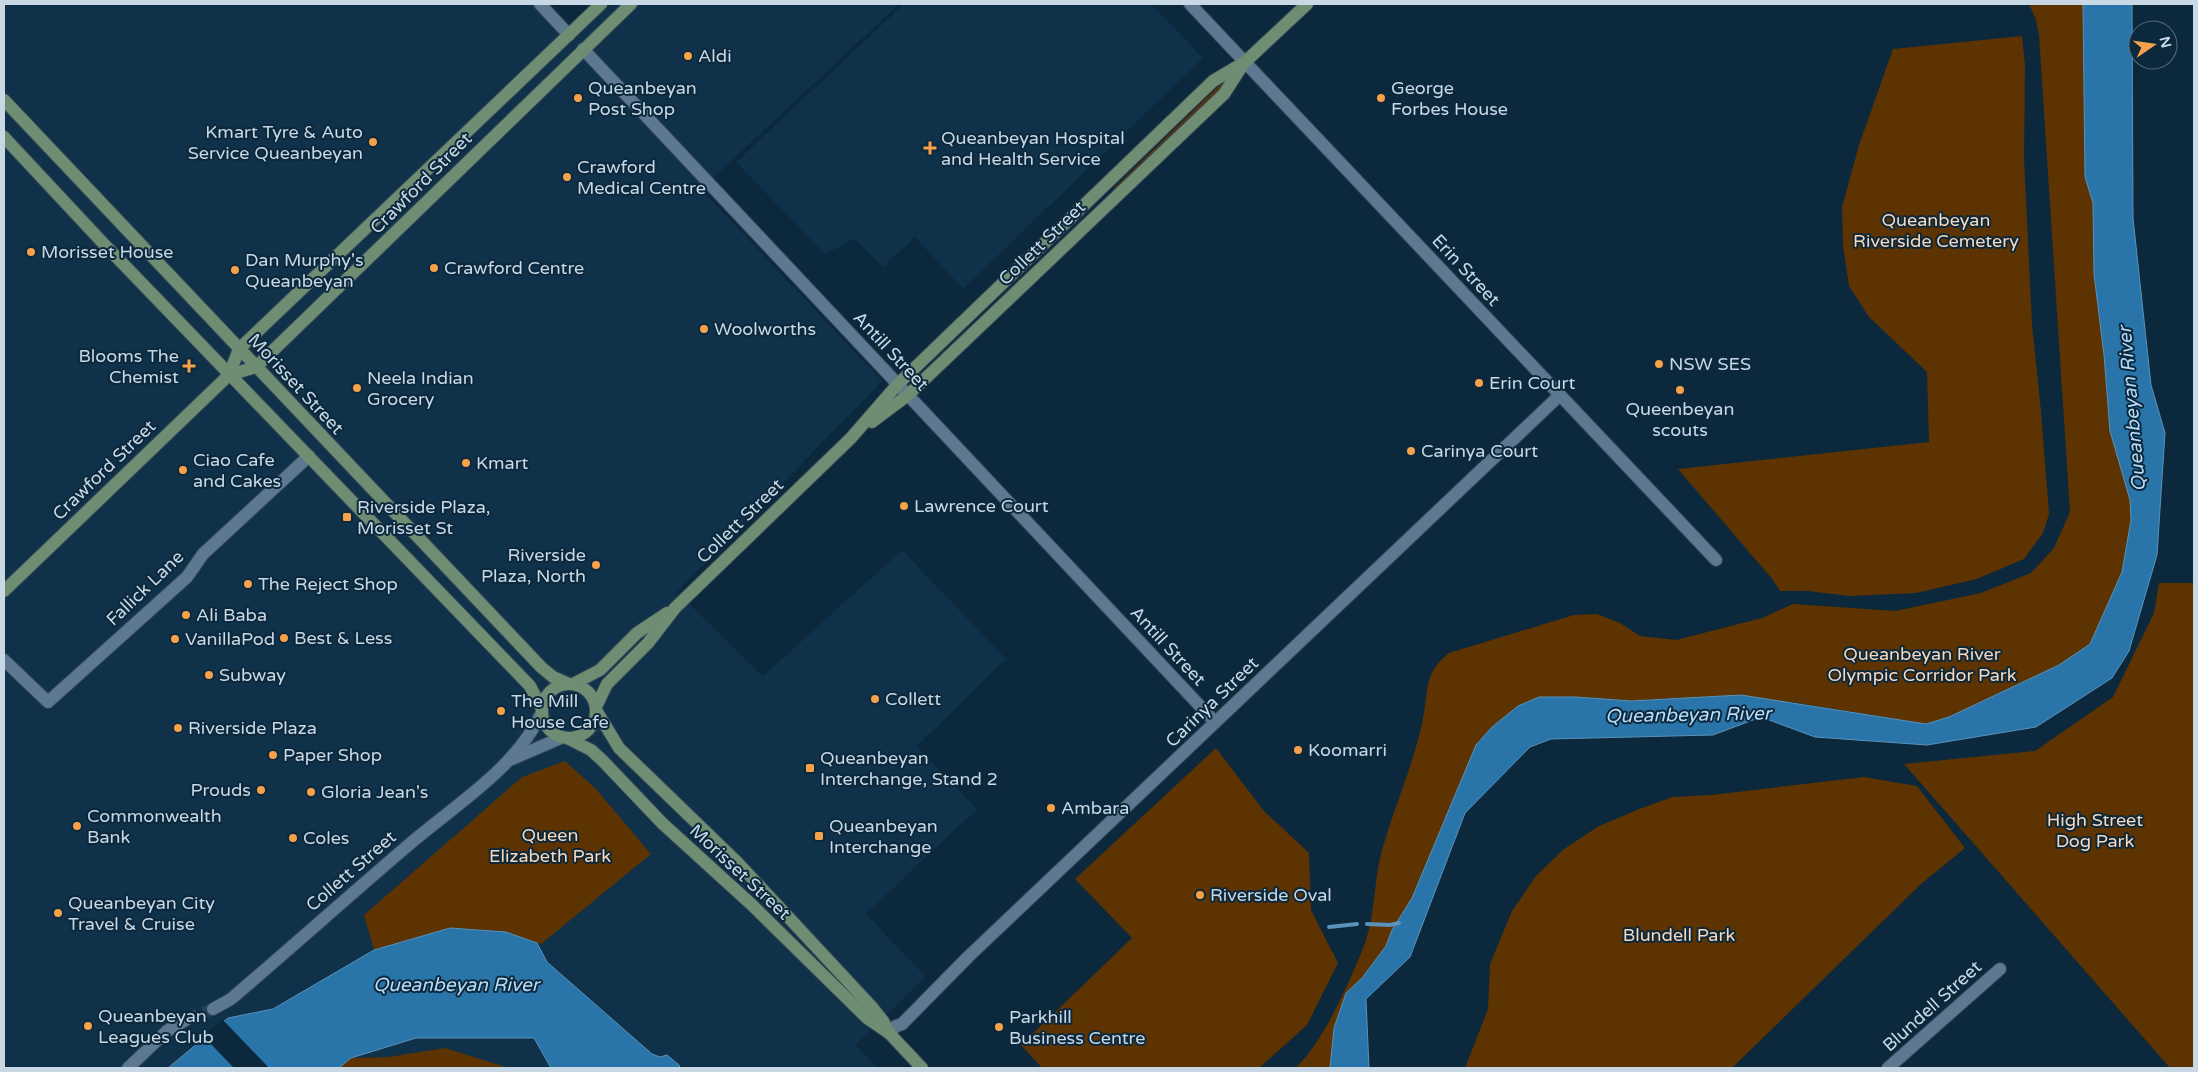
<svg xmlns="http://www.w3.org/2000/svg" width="2198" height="1072" font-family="'Varela Round',sans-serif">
  <rect width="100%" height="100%" fill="#0c283c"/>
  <g fill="#0f314a">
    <path d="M 4,4 L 537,4 L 569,35 L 602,4 L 899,4 L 701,189 L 882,381 L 677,592 L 763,676 L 902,550 L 1006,659 L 917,746 L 977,809 L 866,914 L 926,977 L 855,1045 L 877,1068 L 4,1068 Z"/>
    <path d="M 904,4 L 1151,4 L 1203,58 L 963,289 L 915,237 L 883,267 L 854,239 L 825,254 L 736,162 Z"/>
  </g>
  <g fill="#5c3301">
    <path d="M 2029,4 L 2083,4 L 2085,177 L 2093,203 L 2094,274 L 2104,355 L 2110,431 L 2130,500 L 2131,520 L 2122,572 L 2090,644 L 2059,665 L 1949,717 L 1926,724 L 1792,702 L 1680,698 L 1631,701 L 1576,697 L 1539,697 L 1518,706 L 1492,727 L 1476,745 L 1412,898 L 1392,930 L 1386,946 L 1362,978 L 1346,993 L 1334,1028 L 1330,1068 L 1295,1068 C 1322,1046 1354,973 1366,940 C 1375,912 1374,882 1381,854 C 1393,810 1412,768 1422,724 C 1429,693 1422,674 1449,653 L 1574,615 L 1597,614 L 1620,623 L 1640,636 L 1676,640 L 1762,618 L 1793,604 L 1895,611 L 1981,593 L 2031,573 L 2054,548 L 2070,512 L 2039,35 L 2036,20 Z"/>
    <path d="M 2022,36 L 2025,66 L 2024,159 L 2032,324 L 2041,411 L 2049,514 L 2043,533 L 2024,559 L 1977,579 L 1916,593 L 1849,596 L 1808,591 L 1780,591 L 1773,580 L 1678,469 L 1929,442 L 1927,372 L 1869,317 L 1849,286 L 1843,246 L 1842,207 L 1859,145 L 1893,49 Z"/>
    <path d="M 1226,79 L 1230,83 L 1118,188 L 1114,188 Z"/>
    <path d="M 2159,583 L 2194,583 L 2194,1068 L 2170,1068 L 1904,764 L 2035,751 L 2113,697 L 2154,613 Z"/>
    <path d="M 1216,748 L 1264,811 L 1309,853 L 1311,910 L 1338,963 L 1307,1025 L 1259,1068 L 1042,1068 L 1021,1045 L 1132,938 L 1075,879 Z"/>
    <path d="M 565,761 L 595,788 L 651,854 L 541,944 L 506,932 L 450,928 L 374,950 L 364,915 L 522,777 Z"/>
    <path d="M 1864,777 L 1917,786 L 1965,848 L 1921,884 L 1732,1068 L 1465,1068 L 1488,1009 L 1490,964 L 1512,911 L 1536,876 L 1564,849 L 1599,826 L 1639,809 L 1673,797 L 1711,795 Z"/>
    <path d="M 445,1048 L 509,1068 L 339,1068 L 351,1058 L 388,1057 Z"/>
  </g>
  <g fill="#2974a8" stroke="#5992ba">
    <path d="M 2083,4 L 2132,4 L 2133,218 L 2151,385 L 2165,433 L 2157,555 L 2129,651 L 2112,678 L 2036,727 L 1927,745 L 1815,737 L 1761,717 L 1713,735 L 1551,739 L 1530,747 L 1465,813 L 1410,957 L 1366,999 L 1369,1068 L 1330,1068 L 1334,1028 L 1346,993 L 1362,978 L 1386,946 L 1392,930 L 1412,898 L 1476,745 L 1492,727 L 1518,706 L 1539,697 L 1576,697 L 1631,701 L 1741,695 L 1926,724 L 1949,717 L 2059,665 L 2090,644 L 2122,572 L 2131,520 L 2130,500 L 2110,431 L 2104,355 L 2094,274 L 2093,203 L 2085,177 Z"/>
    <path d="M 450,928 L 506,932 L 537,943 L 547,962 L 652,1054 L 660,1057 L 667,1055 L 679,1065 L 680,1068 L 551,1068 L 534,1038 L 416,1038 L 351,1058 L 339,1068 L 168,1068 L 228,1018 L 273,1009 L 374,950 Z"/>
  </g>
  <path fill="#0c283c" d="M 222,1019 L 269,1068 L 234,1068 L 211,1044 L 203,1036 Z"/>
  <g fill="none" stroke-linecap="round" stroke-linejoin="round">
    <g stroke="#5992ba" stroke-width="4">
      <path d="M 1367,924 L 1390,925 L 1399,923"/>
      <path d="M 1329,927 L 1357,924"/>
    </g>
    <path stroke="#284255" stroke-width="12" stroke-dasharray="12 6" stroke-linecap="butt" d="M 187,1019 L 213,1009"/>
    <g stroke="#344455" stroke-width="14">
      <g id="street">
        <path d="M 540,4 L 569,35"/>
        <path d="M 1190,4 L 1716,560"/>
        <path d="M 583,49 L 1215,722"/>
        <path d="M 4,660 L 48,702 L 187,577 L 203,554 L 309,456"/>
        <path d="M 512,759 L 563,737"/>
        <path d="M 213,1009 L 231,999 C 292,947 351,894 412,842 C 458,803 516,768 542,712"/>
        <path d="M 889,1033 L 896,1026 L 902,1024 L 968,957 L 1560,395"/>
        <path d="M 128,1068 L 167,1031 L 187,1019"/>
        <path d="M 1888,1068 L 2000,969"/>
      </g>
    </g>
    <g stroke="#344455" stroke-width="14">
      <g id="secondary">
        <path d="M 4,100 L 541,667 L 553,677 L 569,684"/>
        <path d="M 4,137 L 102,242 L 530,686 L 542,709"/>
        <path d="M 229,375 L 256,367 L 631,4"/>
        <path d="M 872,422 L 908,395 L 1224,94 L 1242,66"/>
        <path d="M 4,591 L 229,375 L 239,349 L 601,4"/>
        <path d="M 573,684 L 600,670 L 637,633 L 667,613"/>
        <circle cx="569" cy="711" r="27"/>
        <path d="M 596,707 L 607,684 L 648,643 L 675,608 L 851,438 L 898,384 L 1213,81 L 1245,62 L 1307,4"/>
        <path d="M 596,710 L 619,748 L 737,862 L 871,1006 L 883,1021 L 889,1033"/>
        <path d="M 567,738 L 591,750 L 603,761 L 662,823 L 752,905 L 867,1018 L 889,1033 L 922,1068"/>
      </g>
    </g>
    <use href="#street" stroke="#5c7991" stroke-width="12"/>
    <use href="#secondary" stroke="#6e8d72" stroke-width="12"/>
  </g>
  <g fill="#f7a149" stroke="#0c283c" stroke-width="2">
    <circle cx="688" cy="56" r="5"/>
    <circle cx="578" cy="98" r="5"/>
    <circle cx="1381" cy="98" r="5"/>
    <circle cx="373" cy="142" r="5"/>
    <path d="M927.5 140.5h5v5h5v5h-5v5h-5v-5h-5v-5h5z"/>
    <circle cx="567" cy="177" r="5"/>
    <circle cx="31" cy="252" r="5"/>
    <circle cx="434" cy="268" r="5"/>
    <circle cx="235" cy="270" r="5"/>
    <circle cx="704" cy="329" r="5"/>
    <circle cx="1659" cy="364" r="5"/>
    <path d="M186.5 358.5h5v5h5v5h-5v5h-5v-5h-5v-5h5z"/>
    <circle cx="1479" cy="383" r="5"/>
    <circle cx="357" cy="388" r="5"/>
    <circle cx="1680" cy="390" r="5"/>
    <circle cx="1411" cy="451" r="5"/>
    <circle cx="466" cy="463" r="5"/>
    <circle cx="183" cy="470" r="5"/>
    <circle cx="904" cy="506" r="5"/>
    <rect x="342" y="512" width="10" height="10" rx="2.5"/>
    <circle cx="596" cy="565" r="5"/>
    <circle cx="248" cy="584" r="5"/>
    <circle cx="186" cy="615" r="5"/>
    <circle cx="284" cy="638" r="5"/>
    <circle cx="175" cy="639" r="5"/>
    <circle cx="209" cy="675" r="5"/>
    <circle cx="875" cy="699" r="5"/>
    <circle cx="501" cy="711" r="5"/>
    <circle cx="178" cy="728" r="5"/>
    <circle cx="1298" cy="750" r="5"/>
    <circle cx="273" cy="755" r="5"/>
    <rect x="805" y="763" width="10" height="10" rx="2.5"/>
    <circle cx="261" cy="790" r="5"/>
    <circle cx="311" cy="792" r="5"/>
    <circle cx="1051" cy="808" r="5"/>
    <circle cx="77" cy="826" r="5"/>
    <rect x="814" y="831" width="10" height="10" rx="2.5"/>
    <circle cx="293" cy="838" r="5"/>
    <circle cx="1200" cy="895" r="5"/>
    <circle cx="58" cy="913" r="5"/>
    <circle cx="88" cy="1026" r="5"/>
    <circle cx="999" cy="1027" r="5"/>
  </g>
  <g text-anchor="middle" stroke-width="4" stroke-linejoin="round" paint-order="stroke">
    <g font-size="18" fill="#c8d8e5" stroke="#0c283c" text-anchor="start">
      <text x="698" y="62">Aldi</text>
      <text x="588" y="94">Queanbeyan<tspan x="588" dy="21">Post Shop</tspan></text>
      <text x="1391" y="94">George<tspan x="1391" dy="21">Forbes House</tspan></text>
      <text x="363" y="138" text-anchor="end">Kmart Tyre &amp; Auto<tspan x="363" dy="21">Service Queanbeyan</tspan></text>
      <text x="941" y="144">Queanbeyan Hospital<tspan x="941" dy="21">and Health Service</tspan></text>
      <text x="577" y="173">Crawford<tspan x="577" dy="21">Medical Centre</tspan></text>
      <text x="41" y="258">Morisset House</text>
      <text x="245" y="266">Dan Murphy's<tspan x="245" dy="21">Queanbeyan</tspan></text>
      <text x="444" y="274">Crawford Centre</text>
      <text x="714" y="335">Woolworths</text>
      <text x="179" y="362" text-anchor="end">Blooms The<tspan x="179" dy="21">Chemist</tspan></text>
      <text x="1669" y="370">NSW SES</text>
      <text x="367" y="384">Neela Indian<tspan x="367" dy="21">Grocery</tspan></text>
      <text x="1489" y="389">Erin Court</text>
      <text x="1680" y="415" text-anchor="middle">Queenbeyan<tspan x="1680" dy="21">scouts</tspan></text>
      <text x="1421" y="457">Carinya Court</text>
      <text x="193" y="466">Ciao Cafe<tspan x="193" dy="21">and Cakes</tspan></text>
      <text x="476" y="469">Kmart</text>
      <text x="914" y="512">Lawrence Court</text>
      <text x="357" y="513">Riverside Plaza,<tspan x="357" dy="21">Morisset St</tspan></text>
      <text x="586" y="561" text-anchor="end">Riverside<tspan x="586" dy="21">Plaza, North</tspan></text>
      <text x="258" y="590">The Reject Shop</text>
      <text x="196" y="621">Ali Baba</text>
      <text x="294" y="644">Best &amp; Less</text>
      <text x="185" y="645">VanillaPod</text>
      <text x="219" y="681">Subway</text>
      <text x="885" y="705">Collett</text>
      <text x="511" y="707">The Mill<tspan x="511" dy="21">House Cafe</tspan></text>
      <text x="188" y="734">Riverside Plaza</text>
      <text x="1308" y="756">Koomarri</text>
      <text x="283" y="761">Paper Shop</text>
      <text x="820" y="764">Queanbeyan<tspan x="820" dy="21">Interchange, Stand 2</tspan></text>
      <text x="251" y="796" text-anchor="end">Prouds</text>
      <text x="321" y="798">Gloria Jean's</text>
      <text x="1061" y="814">Ambara</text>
      <text x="87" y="822">Commonwealth<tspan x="87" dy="21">Bank</tspan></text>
      <text x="829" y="832">Queanbeyan<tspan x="829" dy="21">Interchange</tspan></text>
      <text x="303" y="844">Coles</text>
      <text x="1210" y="901">Riverside Oval</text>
      <text x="68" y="909">Queanbeyan City<tspan x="68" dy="21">Travel &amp; Cruise</tspan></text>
      <text x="98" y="1022">Queanbeyan<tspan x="98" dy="21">Leagues Club</tspan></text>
      <text x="1009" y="1023">Parkhill<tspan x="1009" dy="21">Business Centre</tspan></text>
    </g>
    <g font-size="18" fill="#c8d8e5" stroke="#0c283c">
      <text transform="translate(421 183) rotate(-45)" y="6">Crawford Street</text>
      <text transform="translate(1042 243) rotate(-44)" y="6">Collett Street</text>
      <text transform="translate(1466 270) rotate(47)" y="6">Erin Street</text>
      <text transform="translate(891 351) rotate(47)" y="6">Antill Street</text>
      <text transform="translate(296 384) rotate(47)" y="6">Morisset Street</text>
      <text transform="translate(104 470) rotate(-44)" y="6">Crawford Street</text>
      <text transform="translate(740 521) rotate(-44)" y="6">Collett Street</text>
      <text transform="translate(145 588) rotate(-44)" y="6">Fallick Lane</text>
      <text transform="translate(1168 646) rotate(47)" y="6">Antill Street</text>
      <text transform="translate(1212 702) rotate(-44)" y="6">Carinya Street</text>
      <text transform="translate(351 871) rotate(-41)" y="6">Collett Street</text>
      <text transform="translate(740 872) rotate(43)" y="6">Morisset Street</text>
      <text transform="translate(1932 1006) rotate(-42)" y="6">Blundell Street</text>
    </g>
    <g font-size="18" fill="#fad8ba" stroke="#0c283c">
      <text x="1936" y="226">Queanbeyan<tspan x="1936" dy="21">Riverside Cemetery</tspan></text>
      <text x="1922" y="660">Queanbeyan River<tspan x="1922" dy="21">Olympic Corridor Park</tspan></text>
      <text x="2095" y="826">High Street<tspan x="2095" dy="21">Dog Park</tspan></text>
      <text x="550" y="841">Queen<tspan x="550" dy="21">Elizabeth Park</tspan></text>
      <text x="1679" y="941">Blundell Park</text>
    </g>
    <g font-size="19" font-style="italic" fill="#b7dbf8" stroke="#0c283c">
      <text transform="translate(2131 409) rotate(-95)" y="7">Queanbeyan River</text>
      <text transform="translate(1688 714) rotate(-1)" y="7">Queanbeyan River</text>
      <text x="456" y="991">Queanbeyan River</text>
    </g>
  </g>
  <rect width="2198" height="1072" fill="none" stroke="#c8d8e5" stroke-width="10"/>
  <g transform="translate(2153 45) rotate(77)"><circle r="24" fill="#0c283c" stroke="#576e80"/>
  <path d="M0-4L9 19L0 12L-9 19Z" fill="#f7a149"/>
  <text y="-8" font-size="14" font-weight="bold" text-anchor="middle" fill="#c8d8e5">N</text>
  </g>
</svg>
